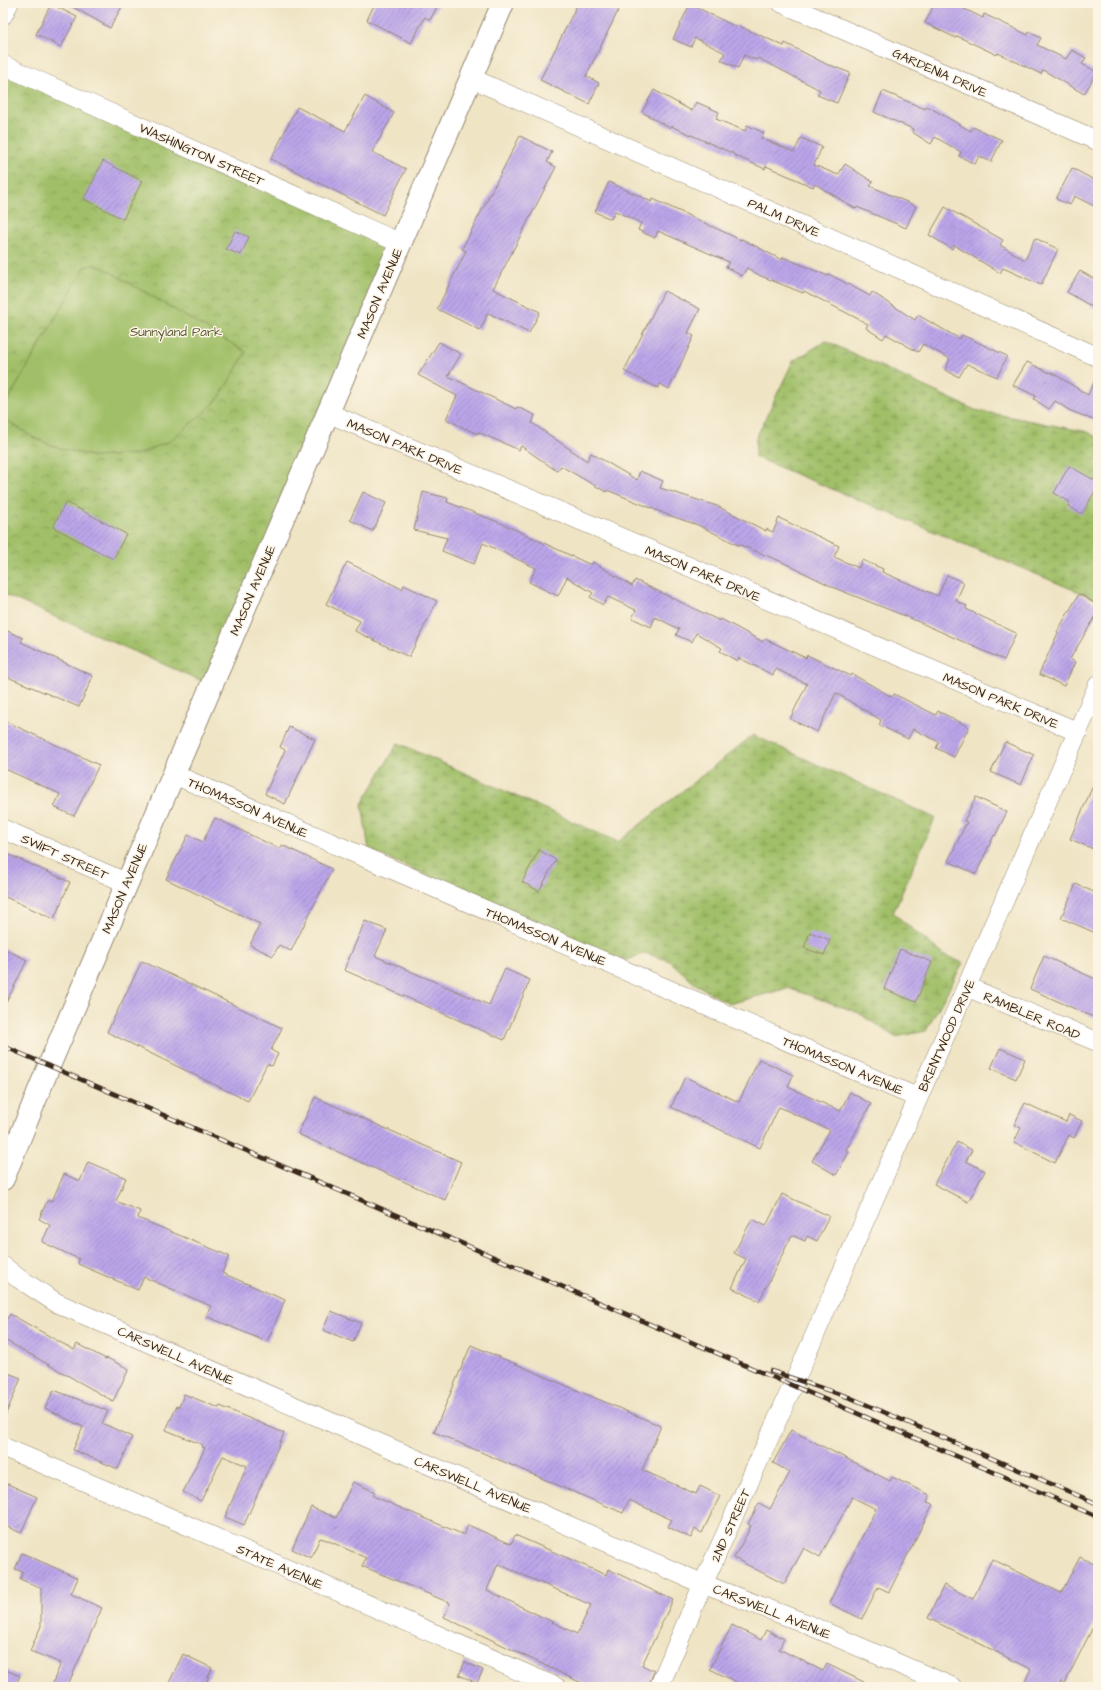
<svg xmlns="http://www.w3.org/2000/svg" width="1101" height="1690" font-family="'Architects Daughter',sans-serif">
  <defs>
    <pattern id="wetland-marsh" width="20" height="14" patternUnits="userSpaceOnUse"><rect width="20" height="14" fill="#a0bf67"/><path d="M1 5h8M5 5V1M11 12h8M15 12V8" fill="none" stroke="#849b54"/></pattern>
    <pattern id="park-crowns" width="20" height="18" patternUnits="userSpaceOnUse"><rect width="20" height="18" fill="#a0bf67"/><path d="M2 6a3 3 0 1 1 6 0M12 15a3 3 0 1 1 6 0" fill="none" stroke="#849b54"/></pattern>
    <pattern id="building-hatch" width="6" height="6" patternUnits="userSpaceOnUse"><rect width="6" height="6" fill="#bba6ea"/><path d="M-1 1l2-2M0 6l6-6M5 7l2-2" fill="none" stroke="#9987bd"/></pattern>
  </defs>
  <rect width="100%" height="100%" fill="#fcf5e5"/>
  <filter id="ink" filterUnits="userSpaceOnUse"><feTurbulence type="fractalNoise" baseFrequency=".025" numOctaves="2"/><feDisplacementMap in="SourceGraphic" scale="8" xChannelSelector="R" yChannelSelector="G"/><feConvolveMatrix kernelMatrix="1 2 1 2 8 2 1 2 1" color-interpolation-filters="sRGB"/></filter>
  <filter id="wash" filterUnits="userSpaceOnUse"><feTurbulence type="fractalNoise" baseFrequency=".012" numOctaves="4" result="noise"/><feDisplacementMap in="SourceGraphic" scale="16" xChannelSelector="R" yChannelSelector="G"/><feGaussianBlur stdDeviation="0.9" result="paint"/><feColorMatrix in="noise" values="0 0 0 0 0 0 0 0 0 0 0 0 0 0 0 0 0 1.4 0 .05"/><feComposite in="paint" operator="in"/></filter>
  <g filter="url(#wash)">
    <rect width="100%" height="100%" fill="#efe4c4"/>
    <g fill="url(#wetland-marsh)" stroke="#6e7442">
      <path d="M 826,341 L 975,410 L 1088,432 L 1098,438 L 1098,600 L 755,457 L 756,438 L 793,361 Z"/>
      <path d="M 753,735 L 935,818 L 893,913 L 944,955 L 963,963 L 926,1031 L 895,1037 L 857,1012 L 788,988 L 729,1004 L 694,983 L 670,961 L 645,953 L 625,961 L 369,850 L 362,804 L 398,743 L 618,842 Z"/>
    </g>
    <path fill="url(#park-crowns)" stroke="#6e7442" d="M 3,65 L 400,243 L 211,685 L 3,594 Z"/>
    <path fill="#a0bf67" stroke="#6e7442" d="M 92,265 L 104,268 L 246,352 L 219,398 L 207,410 L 170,441 L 139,454 L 95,457 L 59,448 L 34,438 L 3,418 L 3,409 L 85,267 Z"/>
    <g id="blocks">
      <g fill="url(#building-hatch)" fill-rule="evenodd">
        <path d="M 66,3 L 124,3 L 110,28 Z"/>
        <path d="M 375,3 L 439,3 L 430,20 L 425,17 L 411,43 L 367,20 Z"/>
        <path d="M 578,3 L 622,3 L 586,76 L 599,83 L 589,104 L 540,80 Z"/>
        <path d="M 935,3 L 952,3 L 983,18 L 984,14 L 1028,35 L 1029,32 L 1041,38 L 1037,45 L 1066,59 L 1072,50 L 1086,58 L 1082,64 L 1097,72 L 1084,94 L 1043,70 L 1041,74 L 998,53 L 997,55 L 957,36 L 956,38 L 925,23 Z"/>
        <path d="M 51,4 L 77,17 L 61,47 L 36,34 Z"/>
        <path d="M 690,4 L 736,27 L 737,25 L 784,46 L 785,43 L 830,66 L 830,65 L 850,73 L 837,103 L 817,95 L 820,90 L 758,58 L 756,60 L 744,55 L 738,68 L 721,60 L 725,53 L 695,38 L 691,47 L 673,39 Z"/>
        <path d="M 654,90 L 692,111 L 696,102 L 719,112 L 716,119 L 745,131 L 747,125 L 764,133 L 761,138 L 794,152 L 801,138 L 822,147 L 814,165 L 838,175 L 845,164 L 873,182 L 870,186 L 916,206 L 906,228 L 857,207 L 856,209 L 815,184 L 813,187 L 766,166 L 765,169 L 734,155 L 734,154 L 671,126 L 670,128 L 642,112 Z"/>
        <path d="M 883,91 L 925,109 L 927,106 L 971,131 L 973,127 L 1002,140 L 991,162 L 979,156 L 975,164 L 959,156 L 961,152 L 935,137 L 931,144 L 912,132 L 913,129 L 874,112 Z"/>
        <path d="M 365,96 L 394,113 L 372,152 L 406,169 L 383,215 L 271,159 L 297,107 L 345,131 Z"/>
        <path d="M 520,136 L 552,152 L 547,162 L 556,167 L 493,289 L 540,312 L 529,333 L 488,313 L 480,330 L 437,309 L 466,251 L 462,249 Z"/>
        <path d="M 103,161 L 142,181 L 123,219 L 84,199 Z"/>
        <path d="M 1072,168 L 1098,182 L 1098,208 L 1074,196 L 1070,205 L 1056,199 Z"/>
        <path d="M 609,182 L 652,202 L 653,199 L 741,240 L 742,239 L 782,260 L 783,257 L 828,276 L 829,274 L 870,296 L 872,292 L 915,320 L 918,315 L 960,339 L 962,335 L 1007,356 L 997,377 L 967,364 L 959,377 L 945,370 L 950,359 L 923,344 L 918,352 L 886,334 L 883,339 L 866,328 L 868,324 L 804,291 L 803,293 L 761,276 L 747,268 L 742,276 L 726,267 L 729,262 L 658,231 L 655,238 L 638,230 L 641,223 L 615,211 L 611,219 L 595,212 Z"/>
        <path d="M 945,207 L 1003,240 L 1000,245 L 1025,260 L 1035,238 L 1058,249 L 1041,285 L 1003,268 L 1000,273 L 954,245 L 952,249 L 929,235 Z"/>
        <path d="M 235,231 L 249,237 L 241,255 L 226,249 Z"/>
        <path d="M 1080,271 L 1098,281 L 1098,300 L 1094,308 L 1067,292 Z"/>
        <path d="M 664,291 L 700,309 L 688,333 L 694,336 L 669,389 L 660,384 L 658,388 L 624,371 Z"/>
        <path d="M 439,342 L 461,354 L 448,376 L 516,409 L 517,407 L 535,415 L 532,423 L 587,461 L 591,453 L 637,480 L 640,471 L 663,481 L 660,488 L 717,506 L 766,531 L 766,529 L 773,532 L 779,518 L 839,546 L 834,557 L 859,568 L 862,560 L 883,569 L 882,572 L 938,596 L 947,575 L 964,583 L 956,601 L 967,606 L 966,609 L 1016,633 L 1004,660 L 910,618 L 837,589 L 780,561 L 738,544 L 738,545 L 698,525 L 668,515 L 607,490 L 606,492 L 561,466 L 557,471 L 521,446 L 519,450 L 478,432 L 477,434 L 446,419 L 457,396 L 418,375 Z"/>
        <path d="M 1027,362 L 1050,373 L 1051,372 L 1088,395 L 1098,373 L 1098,422 L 1069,410 L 1055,401 L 1049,409 L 1034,399 L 1036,396 L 1013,385 Z"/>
        <path d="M 1069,466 L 1098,482 L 1098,486 L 1082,514 L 1068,506 L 1070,502 L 1054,493 Z"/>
        <path d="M 363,492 L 386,503 L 373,531 L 350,520 Z"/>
        <path d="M 423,492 L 448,498 L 447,502 L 503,524 L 591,565 L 593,562 L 632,586 L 635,580 L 720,621 L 721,619 L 763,642 L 765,639 L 806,658 L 807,655 L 851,676 L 852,674 L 892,697 L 894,694 L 936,715 L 938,711 L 969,727 L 954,757 L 936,748 L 939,742 L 913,729 L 908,739 L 879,725 L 881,720 L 836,693 L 817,732 L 790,719 L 807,684 L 776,669 L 773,675 L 739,658 L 737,661 L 720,651 L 722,648 L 696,633 L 692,642 L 676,635 L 679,629 L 655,617 L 651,627 L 632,618 L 636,610 L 608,597 L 603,605 L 590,597 L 593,593 L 567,577 L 558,596 L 529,582 L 536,568 L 483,543 L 474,564 L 442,551 L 447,538 L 414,530 Z"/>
        <path d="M 66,502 L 126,534 L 113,559 L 53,527 Z"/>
        <path d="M 347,562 L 402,589 L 404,585 L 437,601 L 409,657 L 355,631 L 360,621 L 326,604 Z"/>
        <path d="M 1079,594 L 1098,605 L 1098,612 L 1070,659 L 1075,662 L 1064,686 L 1039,674 L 1058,633 L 1057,632 Z"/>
        <path d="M 3,629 L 23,638 L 21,642 L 93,676 L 79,707 L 3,675 Z"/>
        <path d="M 3,720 L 99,765 L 74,816 L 54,807 L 60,794 L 3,768 Z"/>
        <path d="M 289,727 L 315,739 L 285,804 L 265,794 L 285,750 L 280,747 Z"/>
        <path d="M 1005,742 L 1034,755 L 1021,785 L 991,772 Z"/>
        <path d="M 1098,774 L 1098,851 L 1070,839 Z"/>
        <path d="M 976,797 L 1007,812 L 995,836 L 994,835 L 976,874 L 948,861 L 967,822 L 964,821 Z"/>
        <path d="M 215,818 L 280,849 L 282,845 L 332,869 L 291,951 L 279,945 L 273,956 L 250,945 L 260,924 L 166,879 L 188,835 L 203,842 Z"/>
        <path d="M 539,850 L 556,860 L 539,891 L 522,882 Z"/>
        <path d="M 3,852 L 70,882 L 54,919 L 3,896 Z"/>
        <path d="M 1076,884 L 1098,894 L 1098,934 L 1061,918 Z"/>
        <path d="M 365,921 L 387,930 L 375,956 L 489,1005 L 505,969 L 530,980 L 504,1040 L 344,970 Z"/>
        <path d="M 810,932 L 830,940 L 824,955 L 804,948 Z"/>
        <path d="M 3,948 L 27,960 L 3,1009 Z"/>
        <path d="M 900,949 L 932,962 L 916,1002 L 884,989 Z"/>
        <path d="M 1044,956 L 1098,980 L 1098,1019 L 1030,989 Z"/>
        <path d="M 142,961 L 282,1028 L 271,1050 L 278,1054 L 272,1066 L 267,1064 L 248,1101 L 107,1032 Z"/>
        <path d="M 1000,1048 L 1025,1059 L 1016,1079 L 991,1068 Z"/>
        <path d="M 759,1059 L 793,1075 L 788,1087 L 840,1111 L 850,1092 L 871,1104 L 846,1150 L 849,1152 L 836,1175 L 812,1161 L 830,1130 L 779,1107 L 760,1148 L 671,1107 L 685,1077 L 739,1102 Z"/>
        <path d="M 315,1097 L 461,1162 L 445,1200 L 298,1134 Z"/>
        <path d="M 1025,1103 L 1066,1122 L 1069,1115 L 1082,1121 L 1074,1138 L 1069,1135 L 1055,1163 L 1014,1142 L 1021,1128 L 1014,1125 Z"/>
        <path d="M 957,1142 L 972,1150 L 966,1161 L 985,1171 L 968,1202 L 934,1184 Z"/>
        <path d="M 88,1162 L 126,1178 L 116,1201 L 140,1211 L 138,1218 L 229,1256 L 222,1273 L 285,1300 L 267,1342 L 206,1316 L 211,1306 L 144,1277 L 138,1290 L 78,1264 L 79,1259 L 42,1242 L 50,1225 L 39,1219 L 47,1201 L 52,1201 L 64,1174 L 80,1181 Z"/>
        <path d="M 782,1194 L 829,1216 L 817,1241 L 807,1236 L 805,1241 L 792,1235 L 759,1301 L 732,1288 L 746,1259 L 734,1253 L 752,1219 L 766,1226 Z"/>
        <path d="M 331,1311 L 361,1323 L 353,1342 L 323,1330 Z"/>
        <path d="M 10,1314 L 74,1350 L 77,1344 L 106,1359 L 107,1358 L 129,1369 L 113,1401 L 3,1339 L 3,1325 Z"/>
        <path d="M 471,1345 L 661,1426 L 642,1470 L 696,1494 L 700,1486 L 720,1496 L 702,1533 L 695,1529 L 691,1538 L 668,1527 L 672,1520 L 629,1500 L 623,1513 L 434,1432 Z"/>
        <path d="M 3,1371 L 21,1378 L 3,1421 Z"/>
        <path d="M 54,1390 L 108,1411 L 102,1423 L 132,1437 L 118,1469 L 73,1450 L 83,1427 L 45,1408 Z"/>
        <path d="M 184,1394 L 219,1408 L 220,1406 L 284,1433 L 244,1525 L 225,1517 L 247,1466 L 223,1456 L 201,1501 L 183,1492 L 205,1448 L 202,1447 L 203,1445 L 166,1430 L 177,1406 L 179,1407 Z"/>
        <path d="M 791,1430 L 890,1481 L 892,1477 L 930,1495 L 927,1502 L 933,1504 L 889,1592 L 878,1587 L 862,1619 L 829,1603 L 876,1509 L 852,1497 L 820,1557 L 804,1548 L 784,1584 L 734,1558 L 751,1526 L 748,1524 L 759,1503 L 770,1509 L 790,1472 L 773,1463 Z"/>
        <path d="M 3,1482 L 37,1497 L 21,1533 L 3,1525 Z"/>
        <path d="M 353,1482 L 375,1492 L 373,1496 L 464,1535 L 468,1525 L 511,1544 L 515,1535 L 606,1575 L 608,1569 L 673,1600 L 642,1665 L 654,1671 L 648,1687 L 590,1687 L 444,1617 L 450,1603 L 362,1566 L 366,1558 L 327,1540 L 320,1538 L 311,1558 L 292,1549 L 311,1507 L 336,1518 ZM 498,1564 L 591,1605 L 577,1634 L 487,1590 Z"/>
        <path d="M 22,1553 L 78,1578 L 71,1594 L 102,1608 L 67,1687 L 51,1687 L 61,1663 L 30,1651 L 41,1626 L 41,1588 L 20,1579 L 23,1572 L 15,1569 Z"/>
        <path d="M 1080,1557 L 1098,1566 L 1098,1617 L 1065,1683 L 1061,1681 L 1058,1687 L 1022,1687 L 1031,1669 L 928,1618 L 944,1585 L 973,1599 L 992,1559 L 1061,1593 Z"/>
        <path d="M 732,1625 L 761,1640 L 766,1630 L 784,1639 L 779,1649 L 823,1671 L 827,1664 L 874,1687 L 746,1687 L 710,1669 Z"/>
        <path d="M 183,1654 L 212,1668 L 204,1687 L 167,1687 Z"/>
        <path d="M 465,1662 L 483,1670 L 477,1683 L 459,1675 Z"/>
        <path d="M 3,1669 L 20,1676 L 15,1687 L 3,1687 Z"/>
      </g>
    </g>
  </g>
  <g filter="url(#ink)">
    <use href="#blocks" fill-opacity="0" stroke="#958771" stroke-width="1"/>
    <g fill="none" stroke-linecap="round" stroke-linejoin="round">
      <g stroke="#958771" stroke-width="20">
        <g id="minor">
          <path d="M 782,3 L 1098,141"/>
          <path d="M 3,15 L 9,3"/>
          <path d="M 3,65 L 400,243"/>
          <path d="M 471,78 L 1098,357"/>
          <path d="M 328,413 L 1078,732"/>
          <path d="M 173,774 L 918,1098"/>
          <path d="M 3,829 L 127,883"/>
          <path d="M 967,987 L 1098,1042"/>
          <path d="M 3,1266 L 18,1278 L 57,1303 L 703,1584 L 802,1622 L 952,1687"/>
          <path d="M 3,1447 L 159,1513 L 556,1687"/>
          <path d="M 659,1687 L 703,1584 L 793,1385 L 1098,685"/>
        </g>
      </g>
      <g stroke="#958771" stroke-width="24">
        <path id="major" d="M 3,1179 L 49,1066 L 503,3"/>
      </g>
      <use href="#minor" stroke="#fff" stroke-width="19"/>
      <use href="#major" stroke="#fff" stroke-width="22"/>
      <g stroke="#3b2a1e" stroke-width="4.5">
        <g id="rail">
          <path d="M 3,1046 L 1098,1517"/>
          <path d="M 771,1371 L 851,1398 L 1098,1504"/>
        </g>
      </g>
      <use href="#rail" stroke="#fcf5e5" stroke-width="3" stroke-dasharray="9" stroke-linecap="butt"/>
    </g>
  </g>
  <g text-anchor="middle" stroke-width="3" stroke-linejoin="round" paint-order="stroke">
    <g font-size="13" fill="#3b2a1e" stroke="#fcf5e5">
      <text transform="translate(940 72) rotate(24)" y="5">GARDENIA DRIVE</text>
      <text transform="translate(202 154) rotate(24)" y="5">WASHINGTON STREET</text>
      <text transform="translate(784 217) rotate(24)" y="5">PALM DRIVE</text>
      <text transform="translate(379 293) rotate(-67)" y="5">MASON AVENUE</text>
      <text transform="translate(405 446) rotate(23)" y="5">MASON PARK DRIVE</text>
      <text transform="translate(703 573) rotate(23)" y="5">MASON PARK DRIVE</text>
      <text transform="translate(252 590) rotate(-67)" y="5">MASON AVENUE</text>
      <text transform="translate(1001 700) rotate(23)" y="5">MASON PARK DRIVE</text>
      <text transform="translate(248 807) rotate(24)" y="5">THOMASSON AVENUE</text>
      <text transform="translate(65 856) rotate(24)" y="5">SWIFT STREET</text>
      <text transform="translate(124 888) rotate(-67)" y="5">MASON AVENUE</text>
      <text transform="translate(546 936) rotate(23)" y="5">THOMASSON AVENUE</text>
      <text transform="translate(1032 1015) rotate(23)" y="5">RAMBLER ROAD</text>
      <text transform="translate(946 1035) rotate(-66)" y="5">BRENTWOOD DRIVE</text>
      <text transform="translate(843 1065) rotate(23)" y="5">THOMASSON AVENUE</text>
      <text transform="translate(176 1355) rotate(24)" y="5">CARSWELL AVENUE</text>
      <text transform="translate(473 1484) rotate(23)" y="5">CARSWELL AVENUE</text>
      <text transform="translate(730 1525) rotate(-66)" y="5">2ND STREET</text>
      <text transform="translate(280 1566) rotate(24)" y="5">STATE AVENUE</text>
      <text transform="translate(772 1611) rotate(22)" y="5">CARSWELL AVENUE</text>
    </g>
    <g font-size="13" fill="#595734" stroke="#fcf5e5">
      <text x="176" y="336">Sunnyland Park</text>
    </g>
  </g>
  <rect width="1101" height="1690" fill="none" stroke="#fcf5e5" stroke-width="16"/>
</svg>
